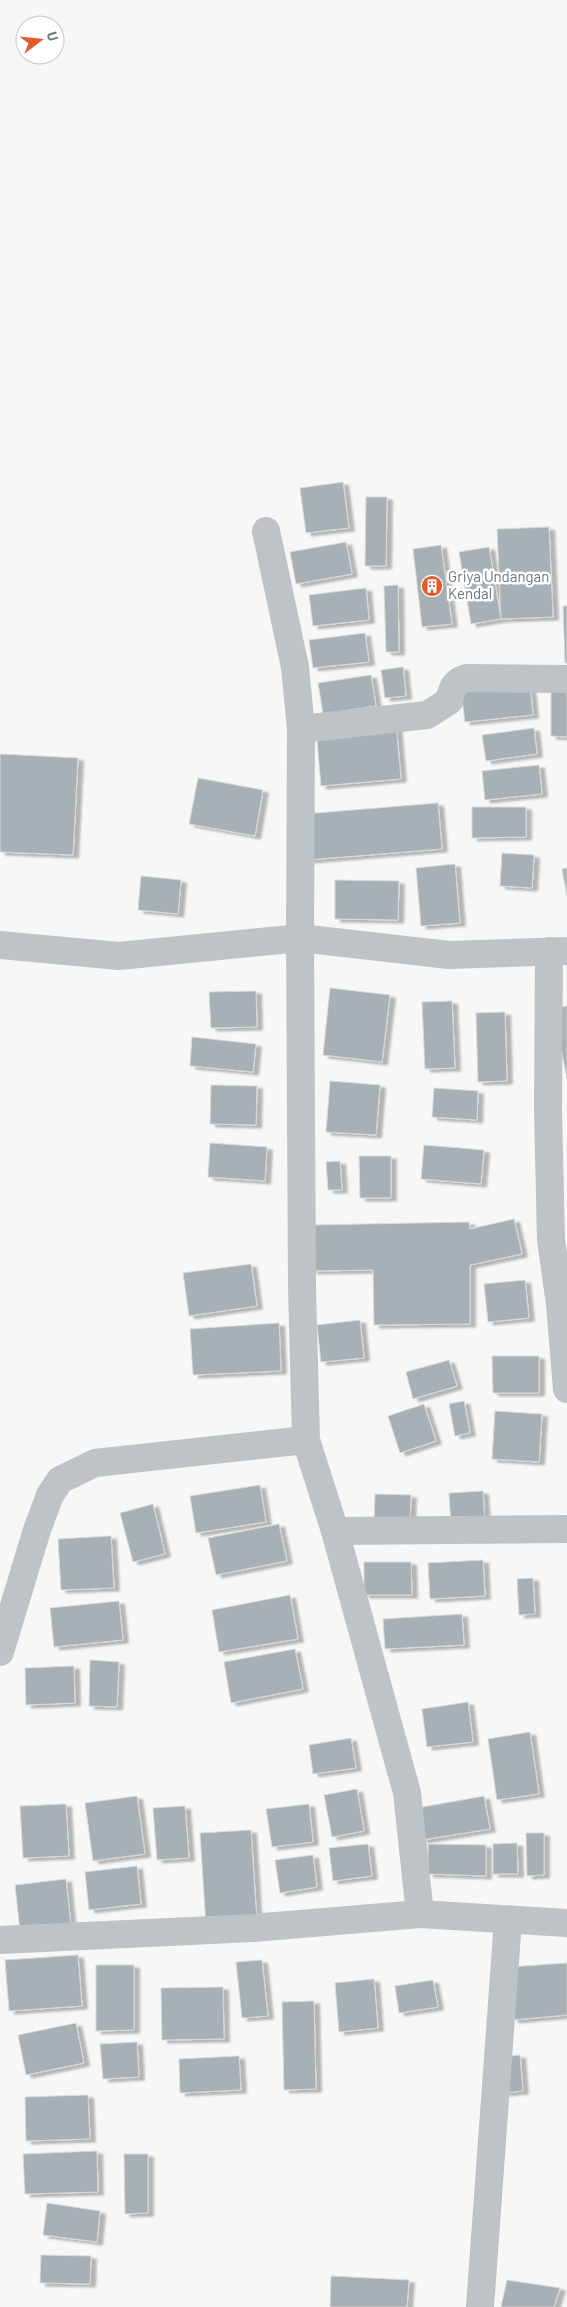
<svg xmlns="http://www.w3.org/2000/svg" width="567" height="2307" font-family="Barlow,sans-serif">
  <defs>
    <filter id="shadow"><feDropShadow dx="5.5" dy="3" stdDeviation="1" flood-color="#0004"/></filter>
  </defs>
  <rect width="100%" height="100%" fill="#f7f7f5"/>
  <g fill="#a7b0b6" stroke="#d9d9d7" filter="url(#shadow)">
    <path d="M 343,482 L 349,528 L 306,533 L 300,488 Z"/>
    <path d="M 366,497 L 387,497 L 386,566 L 365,566 Z"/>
    <path d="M 549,527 L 553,617 L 501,619 L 497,529 Z"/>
    <path d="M 346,542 L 352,574 L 296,584 L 290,552 Z"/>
    <path d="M 441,545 L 452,624 L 422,627 L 413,549 Z"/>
    <path d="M 489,547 L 501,619 L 471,624 L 459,552 Z"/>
    <path d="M 398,585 L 399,652 L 386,652 L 384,586 Z"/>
    <path d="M 366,588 L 369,620 L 313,626 L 309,595 Z"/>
    <path d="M 563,606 L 567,606 L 567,663 L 565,663 Z"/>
    <path d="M 365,633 L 369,662 L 313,668 L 309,640 Z"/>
    <path d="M 403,667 L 406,696 L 385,698 L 381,670 Z"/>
    <path d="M 371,675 L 376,706 L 323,714 L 318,683 Z"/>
    <path d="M 530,685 L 533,715 L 465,722 L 461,692 Z"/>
    <path d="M 551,685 L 567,685 L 567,737 L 551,736 Z"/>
    <path d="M 396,723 L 401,779 L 321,786 L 316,729 Z"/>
    <path d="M 534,728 L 537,754 L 486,761 L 482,735 Z"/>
    <path d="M 0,754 L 78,758 L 73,855 L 0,852 Z"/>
    <path d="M 539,765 L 542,794 L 485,800 L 482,771 Z"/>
    <path d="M 198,778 L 263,790 L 255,836 L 189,824 Z"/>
    <path d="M 438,803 L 442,849 L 308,860 L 304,814 Z"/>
    <path d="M 472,807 L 526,807 L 526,837 L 472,838 Z"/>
    <path d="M 502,853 L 534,855 L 532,888 L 500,886 Z"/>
    <path d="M 455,864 L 460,923 L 421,926 L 416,868 Z"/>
    <path d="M 567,868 L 567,896 L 562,869 Z"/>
    <path d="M 141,876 L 181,880 L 178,914 L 138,910 Z"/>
    <path d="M 335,880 L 399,881 L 398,920 L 335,919 Z"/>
    <path d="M 330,988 L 390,995 L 382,1062 L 323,1055 Z"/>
    <path d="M 256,991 L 257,1027 L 211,1028 L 209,992 Z"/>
    <path d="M 452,1001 L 455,1068 L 425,1069 L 422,1002 Z"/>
    <path d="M 567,1006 L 567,1078 L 553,1009 Z"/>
    <path d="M 505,1012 L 507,1081 L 478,1082 L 476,1013 Z"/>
    <path d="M 192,1037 L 256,1044 L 253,1072 L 190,1066 Z"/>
    <path d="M 330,1081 L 380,1085 L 376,1135 L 326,1132 Z"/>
    <path d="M 211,1085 L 257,1086 L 256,1125 L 210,1124 Z"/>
    <path d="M 434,1088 L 478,1091 L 477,1120 L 432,1117 Z"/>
    <path d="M 210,1143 L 267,1147 L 265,1181 L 208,1177 Z"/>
    <path d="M 424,1145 L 484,1150 L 481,1184 L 421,1179 Z"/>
    <path d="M 359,1156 L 391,1156 L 391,1198 L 360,1198 Z"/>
    <path d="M 340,1161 L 342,1190 L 328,1190 L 326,1162 Z"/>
    <path d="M 514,1219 L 522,1254 L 470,1265 L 470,1324 L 374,1325 L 373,1270 L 312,1271 L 311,1225 L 469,1222 L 470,1229 Z"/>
    <path d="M 251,1264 L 257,1306 L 189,1316 L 183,1273 Z"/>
    <path d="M 525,1280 L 529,1318 L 488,1322 L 484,1284 Z"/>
    <path d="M 360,1320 L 364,1358 L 321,1362 L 317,1325 Z"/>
    <path d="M 279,1323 L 281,1371 L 193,1375 L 190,1329 Z"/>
    <path d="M 492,1356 L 539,1356 L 539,1393 L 493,1393 Z"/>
    <path d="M 449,1360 L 457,1386 L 413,1399 L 406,1372 Z"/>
    <path d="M 464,1401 L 470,1433 L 455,1436 L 449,1404 Z"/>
    <path d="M 424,1404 L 436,1441 L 400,1453 L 388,1416 Z"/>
    <path d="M 495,1411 L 542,1414 L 539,1462 L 492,1459 Z"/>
    <path d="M 260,1485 L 266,1522 L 196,1533 L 190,1496 Z"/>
    <path d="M 483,1491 L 485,1524 L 451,1526 L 449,1493 Z"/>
    <path d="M 375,1494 L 411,1495 L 410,1526 L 374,1525 Z"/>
    <path d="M 153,1504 L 165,1554 L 133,1562 L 120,1513 Z"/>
    <path d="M 279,1524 L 287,1561 L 216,1575 L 208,1538 Z"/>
    <path d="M 111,1536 L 114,1588 L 61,1590 L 58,1539 Z"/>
    <path d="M 483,1560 L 485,1596 L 430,1599 L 428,1563 Z"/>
    <path d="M 364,1562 L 411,1562 L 412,1595 L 364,1595 Z"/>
    <path d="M 533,1578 L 535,1614 L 519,1615 L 517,1579 Z"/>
    <path d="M 290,1595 L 298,1639 L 219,1652 L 212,1610 Z"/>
    <path d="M 119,1601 L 123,1640 L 54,1647 L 50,1608 Z"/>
    <path d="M 462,1614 L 464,1645 L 385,1649 L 383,1619 Z"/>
    <path d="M 295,1649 L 303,1689 L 231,1703 L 224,1662 Z"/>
    <path d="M 90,1660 L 119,1662 L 117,1707 L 89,1706 Z"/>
    <path d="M 74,1666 L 75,1703 L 26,1705 L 25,1668 Z"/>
    <path d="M 468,1702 L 473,1742 L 427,1747 L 422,1709 Z"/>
    <path d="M 530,1732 L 539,1794 L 497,1800 L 488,1739 Z"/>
    <path d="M 351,1738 L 356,1768 L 313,1774 L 309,1745 Z"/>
    <path d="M 357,1789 L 364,1831 L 332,1837 L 324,1795 Z"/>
    <path d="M 137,1796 L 145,1854 L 93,1861 L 85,1803 Z"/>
    <path d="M 484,1796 L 490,1829 L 422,1840 L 417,1808 Z"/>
    <path d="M 66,1804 L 69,1856 L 23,1858 L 20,1806 Z"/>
    <path d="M 309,1804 L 313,1842 L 272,1847 L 266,1809 Z"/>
    <path d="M 185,1806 L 189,1858 L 157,1860 L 153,1808 Z"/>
    <path d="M 251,1830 L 257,1923 L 206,1926 L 200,1833 Z"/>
    <path d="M 526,1833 L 544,1833 L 544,1875 L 527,1876 Z"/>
    <path d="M 517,1843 L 518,1874 L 493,1874 L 493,1844 Z"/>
    <path d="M 368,1844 L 372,1876 L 333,1881 L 329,1848 Z"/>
    <path d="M 428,1844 L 486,1845 L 486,1876 L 428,1874 Z"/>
    <path d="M 313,1855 L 317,1887 L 280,1893 L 275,1860 Z"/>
    <path d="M 137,1866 L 141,1904 L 89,1910 L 85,1872 Z"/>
    <path d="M 66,1879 L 71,1926 L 20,1931 L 15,1885 Z"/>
    <path d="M 78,1955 L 82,2006 L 9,2011 L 5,1960 Z"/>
    <path d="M 262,1960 L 268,2016 L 242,2018 L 236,1962 Z"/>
    <path d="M 567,1963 L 567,2015 L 513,2020 L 508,1967 Z"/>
    <path d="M 96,1965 L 134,1965 L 134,2030 L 96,2031 Z"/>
    <path d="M 374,1979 L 378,2028 L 339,2032 L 335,1983 Z"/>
    <path d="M 433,1980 L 438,2007 L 399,2013 L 395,1986 Z"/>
    <path d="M 223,1987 L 224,2039 L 162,2040 L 161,1988 Z"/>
    <path d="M 314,2001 L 316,2089 L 284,2090 L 282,2002 Z"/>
    <path d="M 76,2023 L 84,2063 L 26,2075 L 18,2035 Z"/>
    <path d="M 137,2042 L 139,2077 L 103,2079 L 100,2044 Z"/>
    <path d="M 520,2055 L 523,2091 L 504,2093 L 500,2057 Z"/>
    <path d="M 239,2056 L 241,2090 L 180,2093 L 179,2059 Z"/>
    <path d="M 88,2095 L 90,2139 L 26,2141 L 25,2097 Z"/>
    <path d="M 97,2151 L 98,2192 L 25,2194 L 23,2154 Z"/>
    <path d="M 124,2154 L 148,2154 L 148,2213 L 125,2214 Z"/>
    <path d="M 47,2203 L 100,2211 L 97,2242 L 43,2235 Z"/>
    <path d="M 41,2255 L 91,2256 L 90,2284 L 40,2283 Z"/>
    <path d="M 331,2276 L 409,2280 L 407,2307 L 330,2307 Z"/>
    <path d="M 507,2280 L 560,2288 L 554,2307 L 501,2307 Z"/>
  </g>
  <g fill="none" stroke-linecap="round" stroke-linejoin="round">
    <g stroke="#bec3c7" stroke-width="28">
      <path d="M 266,531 L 295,667 L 301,729 L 300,938 L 302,1287 L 306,1440 L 335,1531 L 407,1793 L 420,1914"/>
      <path d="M 301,729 L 427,715 L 449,701 C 452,689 454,681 467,678 L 567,679"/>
      <path d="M 0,945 L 119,956 L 300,938 L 449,955 L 567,951"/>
      <path d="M 549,951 L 548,1109 L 551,1240 L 560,1304 L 567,1389"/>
      <path d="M 335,1531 L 567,1529"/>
      <path d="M 0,1652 L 37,1530 L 50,1495 L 60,1480 L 95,1463 L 306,1440"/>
      <path d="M 0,1940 L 253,1928 L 420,1914 L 567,1923"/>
      <path d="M 480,2307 L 508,1920"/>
    </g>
  </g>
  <defs>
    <g id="building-disc" transform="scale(1.125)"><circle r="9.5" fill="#e05b2c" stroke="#fff"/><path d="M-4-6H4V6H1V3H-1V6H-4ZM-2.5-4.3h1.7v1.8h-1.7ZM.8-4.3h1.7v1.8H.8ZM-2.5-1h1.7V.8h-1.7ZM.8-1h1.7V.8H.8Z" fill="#fff"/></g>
  </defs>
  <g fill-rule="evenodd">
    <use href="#building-disc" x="432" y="586"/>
  </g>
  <g text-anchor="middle" stroke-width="5" stroke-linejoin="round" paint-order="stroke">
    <g font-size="15" fill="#677785" stroke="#fff" text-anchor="start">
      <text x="448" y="582">Griya Undangan<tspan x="448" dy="17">Kendal</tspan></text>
    </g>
  </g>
  <g transform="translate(40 40) rotate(74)"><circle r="24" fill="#ffffff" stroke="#c2c9ce"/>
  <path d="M0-4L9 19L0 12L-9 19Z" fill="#e05b2c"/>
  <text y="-8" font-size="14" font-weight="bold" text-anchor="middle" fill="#677785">U</text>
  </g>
</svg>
